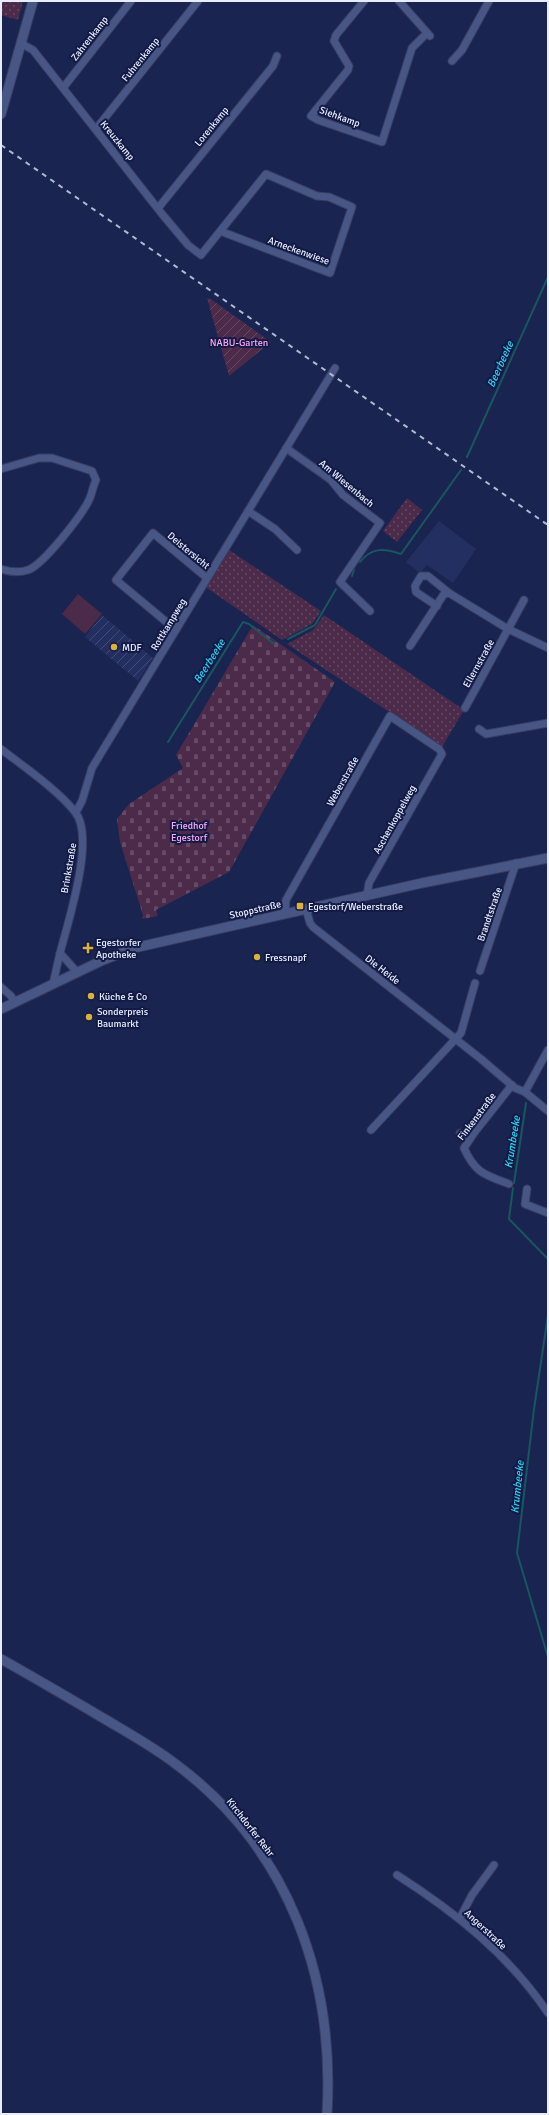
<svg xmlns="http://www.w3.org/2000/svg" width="549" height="2115" font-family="Signika,sans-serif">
  <defs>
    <pattern id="industrial-furrows" width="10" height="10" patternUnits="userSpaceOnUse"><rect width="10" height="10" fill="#232f60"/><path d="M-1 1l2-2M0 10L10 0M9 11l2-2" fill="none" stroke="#434d78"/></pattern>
    <pattern id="grass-dots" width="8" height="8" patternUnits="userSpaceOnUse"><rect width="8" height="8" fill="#4c2a49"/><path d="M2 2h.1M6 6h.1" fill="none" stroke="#664964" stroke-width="1.8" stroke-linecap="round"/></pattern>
    <pattern id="cemetery-stones" width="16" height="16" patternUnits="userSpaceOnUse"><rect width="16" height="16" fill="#4c2a49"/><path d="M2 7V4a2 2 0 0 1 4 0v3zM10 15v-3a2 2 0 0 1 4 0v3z" fill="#664964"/></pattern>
    <pattern id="garden-furrows" width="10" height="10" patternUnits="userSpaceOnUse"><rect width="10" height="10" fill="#4c2a49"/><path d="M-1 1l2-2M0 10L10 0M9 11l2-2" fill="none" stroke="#664964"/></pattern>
  </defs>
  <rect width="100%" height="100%" fill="#1a2450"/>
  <path fill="#232f60" d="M 439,521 L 476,549 L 453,583 L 427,565 L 420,573 L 406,562 Z"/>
  <path fill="url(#industrial-furrows)" d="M 102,615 L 153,658 L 138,681 L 85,637 Z"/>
  <g fill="url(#grass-dots)">
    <path d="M 1,1 L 23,1 L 18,20 L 1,15 Z"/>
    <path d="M 407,498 L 422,510 L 397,542 L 383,531 Z"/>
    <path d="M 229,550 L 321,611 L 312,624 L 282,640 L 207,588 L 206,586 Z"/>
    <path d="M 324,615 L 464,710 L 442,747 L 287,644 L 313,630 Z"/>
  </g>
  <path fill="url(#cemetery-stones)" d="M 253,625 L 335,682 L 229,872 L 156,910 L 158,916 L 142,919 L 143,915 L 120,842 L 117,819 L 129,804 L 183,768 L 176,755 Z"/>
  <path fill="url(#garden-furrows)" d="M 207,298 L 212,300 L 271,342 L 229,376 Z"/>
  <path fill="#4c2a49" d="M 78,594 L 102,614 L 85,634 L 62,614 Z"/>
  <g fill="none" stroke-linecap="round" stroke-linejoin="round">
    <g stroke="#185660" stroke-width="2">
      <path d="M 467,457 L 548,277"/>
      <path d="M 360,562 C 372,547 384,548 401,554 L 461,470"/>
      <path d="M 352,576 L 354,570"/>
      <path d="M 288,639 L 315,625 L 336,589"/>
      <path d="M 168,742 L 243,622 L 249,624 L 274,644"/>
      <path d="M 514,1183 L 526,1103"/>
      <path d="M 513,1188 L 509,1219 L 548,1259"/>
      <path d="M 548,1315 L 534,1409 L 517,1553 L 548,1657"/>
    </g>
    <g stroke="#383c60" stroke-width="9">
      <g id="street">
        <path d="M 364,1 L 336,35 L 334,41 L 349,66 L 348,70 L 311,116 L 318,120 L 382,142 L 412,48 L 427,33"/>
        <path d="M 399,1 L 430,36"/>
        <path d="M 22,44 L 33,50 L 162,214 L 188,245 L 201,255 L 266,174 L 317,196 L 329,197 L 352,207 L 330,273 L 220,231"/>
        <path d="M 452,61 L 462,50 L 489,1"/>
        <path d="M 63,88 L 131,1"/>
        <path d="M 96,129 L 198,1"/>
        <path d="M 159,207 L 273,66 L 277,56"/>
        <path d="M 286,448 L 331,480 L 343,495 L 380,523 L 340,582 L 370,611"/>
        <path d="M 1,469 L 39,458 L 52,458 L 92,471 L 96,480 C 93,486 92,494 89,500 C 82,515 43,565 28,570 C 19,573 10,572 1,569"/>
        <path d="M 248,511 L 275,529 L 297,550"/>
        <path d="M 437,606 L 416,592 L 415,586 L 421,576 L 428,576 L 449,593"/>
        <path d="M 176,630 L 116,580 L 153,533 L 207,578"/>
        <path d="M 410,646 L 444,594 L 449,593 L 508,629 L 548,648"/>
        <path d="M 465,708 L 524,600"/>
        <path d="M 479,729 L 486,734 L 548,723"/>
        <path d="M 1,749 C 23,766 59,791 75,812 C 96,837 68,922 60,953 L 77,972"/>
        <path d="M 76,812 L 82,801 L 92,768 L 335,368"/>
        <path d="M 306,909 L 310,923 L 313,927 L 481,1059 L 515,1088 L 525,1092 L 548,1111"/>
        <path d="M 285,914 L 286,900 L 390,716 L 439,749 L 442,754 L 369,883 L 367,895"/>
        <path d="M 480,971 L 516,863"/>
        <path d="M 53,984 L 60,953"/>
        <path d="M 1,987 L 11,996 L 15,1003"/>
        <path d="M 525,1092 L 548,1050"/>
        <path d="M 371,1130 L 461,1033 L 475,983"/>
        <path d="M 460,1133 L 470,1139"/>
        <path d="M 509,1184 C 485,1175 475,1173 464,1148 L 474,1133 L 512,1085"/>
        <path d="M 527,1189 L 525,1204 L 548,1213"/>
        <path d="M 397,1875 C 455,1912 509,1955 548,2013"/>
        <path d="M 460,1918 L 472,1895 L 494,1865"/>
      </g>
    </g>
    <g stroke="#383c60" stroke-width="11">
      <g id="secondary">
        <path d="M 1,114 L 33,1"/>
        <path d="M 1,1009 L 101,961 L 134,948 L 422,883 L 548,858"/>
        <path d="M 1,1659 C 35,1678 69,1698 103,1718 C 128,1733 154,1747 177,1765 C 289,1849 335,1978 327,2114"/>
      </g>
    </g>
    <use href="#street" stroke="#485686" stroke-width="7"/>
    <use href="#secondary" stroke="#485686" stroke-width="9"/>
    <path stroke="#b2b9d1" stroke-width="2" stroke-dasharray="5 5" stroke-linecap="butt" d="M 1,145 L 548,525"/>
  </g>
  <g fill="#dab333" stroke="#121a45" stroke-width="1.5">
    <circle cx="114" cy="647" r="4"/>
    <rect x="296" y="902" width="8" height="8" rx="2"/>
    <path d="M86 942h4v4h4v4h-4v4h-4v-4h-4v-4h4z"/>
    <circle cx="257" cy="957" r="4"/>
    <circle cx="91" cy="996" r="4"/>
    <circle cx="89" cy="1017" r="4"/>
  </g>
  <g text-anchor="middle" stroke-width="4" stroke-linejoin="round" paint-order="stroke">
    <g font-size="10" fill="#e7edfe" stroke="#121a45">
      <text transform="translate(89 38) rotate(-52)" y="4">Zahrenkamp</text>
      <text transform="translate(140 59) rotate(-51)" y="4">Fuhrenkamp</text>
      <text transform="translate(340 116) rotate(20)" y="4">Siehkamp</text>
      <text transform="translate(211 126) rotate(-51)" y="4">Lorenkamp</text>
      <text transform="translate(118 140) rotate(51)" y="4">Kreuzkamp</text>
      <text transform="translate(299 250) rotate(20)" y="4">Arneckenwiese</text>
      <text transform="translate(347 483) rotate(40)" y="4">Am Wiesenbach</text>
      <text transform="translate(189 550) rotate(40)" y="4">Deistersicht</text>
      <text transform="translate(168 624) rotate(-59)" y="4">Rottkampweg</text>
      <text transform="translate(478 663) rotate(-61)" y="4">Ellernstraße</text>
      <text transform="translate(342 781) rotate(-61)" y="4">Weberstraße</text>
      <text transform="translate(394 819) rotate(-61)" y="4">Aschenkoppelweg</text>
      <text transform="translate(68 868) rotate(-80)" y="4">Brinkstraße</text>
      <text transform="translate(255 909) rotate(-13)" y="4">Stoppstraße</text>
      <text transform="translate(489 914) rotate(-71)" y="4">Brandtstraße</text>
      <text transform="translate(383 969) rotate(38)" y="4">Die Heide</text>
      <text transform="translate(476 1116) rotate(-53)" y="4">Finkenstraße</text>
      <text transform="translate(251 1827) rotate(52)" y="4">Kirchdorfer Rehr</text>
      <text transform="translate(486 1929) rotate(43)" y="4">Angerstraße</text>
    </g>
    <g font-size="10" fill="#fdaaf4" stroke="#121a45">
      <text x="239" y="346">NABU-Garten</text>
      <text x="189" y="829">Friedhof<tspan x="189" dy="12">Egestorf</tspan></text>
    </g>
    <g font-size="10" fill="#e7edfe" stroke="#121a45" text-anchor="start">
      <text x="122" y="651">MDF</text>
      <text x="308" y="910">Egestorf/Weberstraße</text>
      <text x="96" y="946">Egestorfer<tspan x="96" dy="12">Apotheke</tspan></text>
      <text x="265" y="961">Fressnapf</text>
      <text x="99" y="1000">Küche &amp; Co</text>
      <text x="97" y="1015">Sonderpreis<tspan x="97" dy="12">Baumarkt</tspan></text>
    </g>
    <g font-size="11" font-style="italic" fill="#25d6f0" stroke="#121a45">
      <text transform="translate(500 364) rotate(-66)" y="4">Beerbeeke</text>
      <text transform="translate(209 661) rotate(-58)" y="4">Beerbeeke</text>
      <text transform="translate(512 1142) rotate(-81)" y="4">Krumbeeke</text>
      <text transform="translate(517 1487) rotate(-84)" y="4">Krumbeeke</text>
    </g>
  </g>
  <rect width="549" height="2115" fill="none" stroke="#e7edfe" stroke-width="4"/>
</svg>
